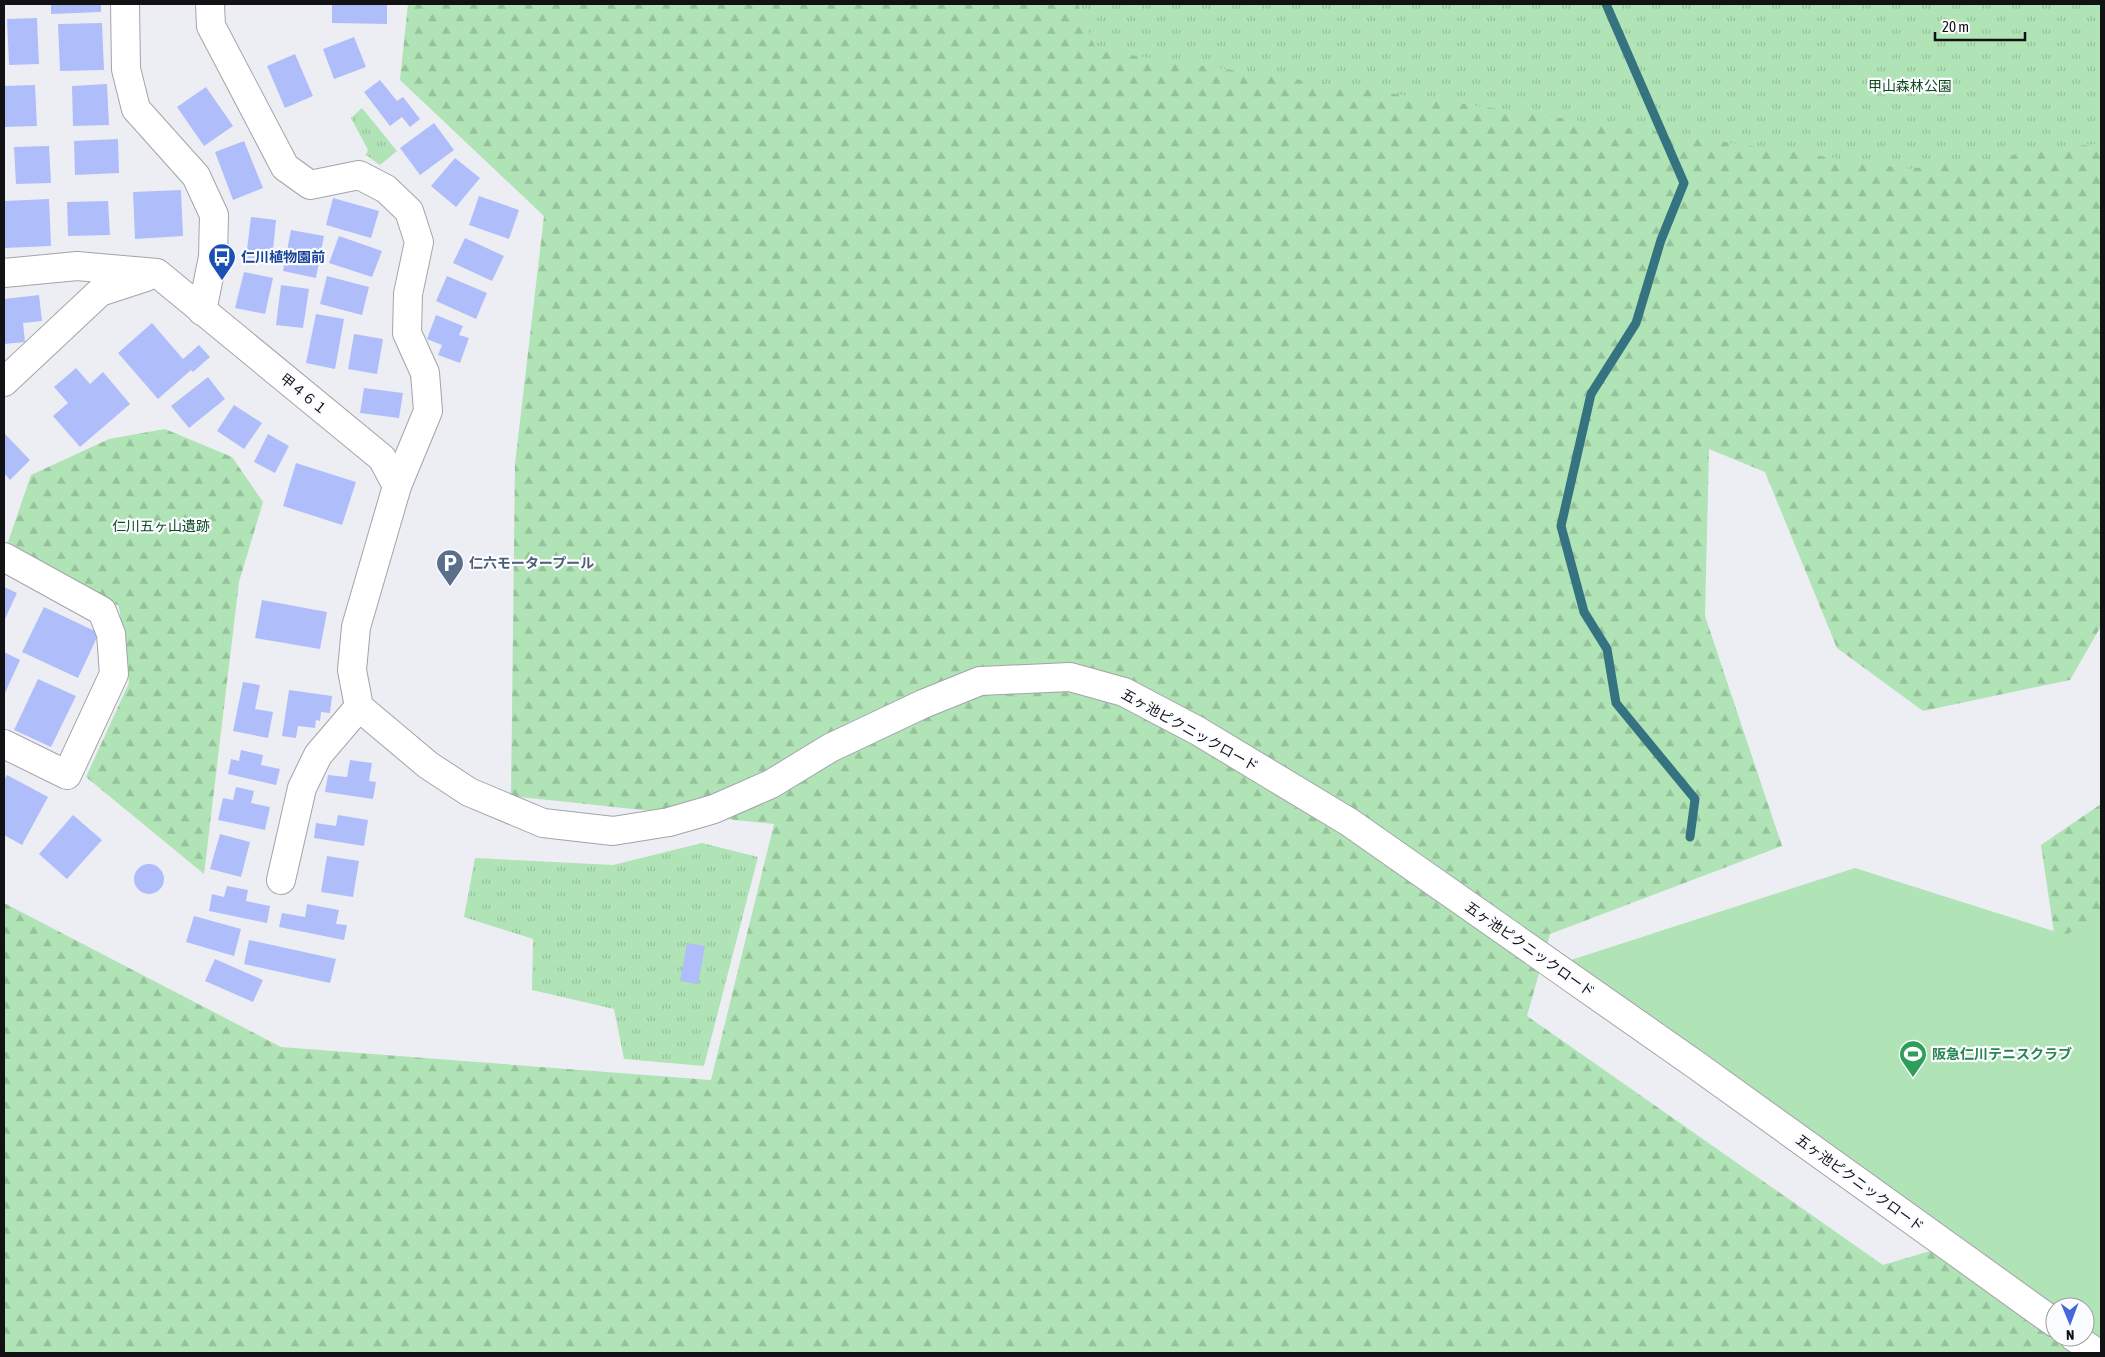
<svg xmlns="http://www.w3.org/2000/svg" width="2105" height="1357" font-family="'Asap Condensed','Noto Sans JP',sans-serif">
  <defs>
    <pattern id="forest-firs" width="22" height="20" patternUnits="userSpaceOnUse" patternTransform="scale(1.25)"><rect width="22" height="20" fill="#b0e3b5"/><path d="M5 1l3.5 6h-7zM16 11l3.5 6h-7z" fill="#96c29b"/></pattern>
    <pattern id="park-tufts" width="24" height="20" patternUnits="userSpaceOnUse" patternTransform="scale(1.25)"><rect width="24" height="20" fill="#b0e3b5"/><path d="M3 7l-1-3M5 7V3M7 7l1-3M15 17l-1-3M17 17v-4M19 17l1-3" fill="none" stroke="#96c29b"/></pattern>
  </defs>
  <rect width="100%" height="100%" fill="#edeef4"/>
  <g fill="url(#forest-firs)" fill-rule="evenodd">
    <path d="M 408,4 L 2101,4 L 2101,626 L 2070,680 L 1923,711 L 1837,648 L 1765,472 L 1709,449 L 1705,616 L 1782,846 L 1550,934 L 1527,1016 L 1883,1265 L 2101,1200 L 2101,1353 L 4,1353 L 4,903 L 281,1047 L 711,1080 L 774,824 L 511,796 L 515,464 L 544,216 L 400,80 ZM 2055,1307 L 2085,1307 L 2085,1337 L 2055,1337 Z"/>
    <path d="M 165,429 L 232,457 L 263,502 L 239,582 L 204,874 L 86,777 L 129,683 L 119,606 L 8,542 L 31,475 L 109,439 Z"/>
    <path d="M 2101,804 L 2101,935 L 2057,953 L 2041,845 Z"/>
  </g>
  <g fill="url(#park-tufts)">
    <path d="M 1078,4 L 2101,4 L 2101,143 L 1909,169 L 1096,50 Z"/>
    <path d="M 362,108 L 397,151 L 380,165 L 366,155 L 368,150 L 351,118 Z"/>
    <path d="M 702,843 L 758,857 L 704,1066 L 624,1059 L 614,1009 L 532,990 L 533,939 L 464,917 L 475,858 L 613,865 Z"/>
  </g>
  <path fill="#b0e3b5" d="M 1855,868 L 2066,935 L 2101,914 L 2101,1339 L 2085,1327 L 2085,1307 L 2055,1307 L 1568,961 Z"/>
  <g fill="none" stroke-linecap="round" stroke-linejoin="round">
    <path stroke="#367380" stroke-width="9" d="M 1606,4 L 1684,183 L 1661,240 L 1636,323 L 1591,394 L 1561,526 L 1584,612 L 1607,649 L 1616,703 L 1695,799 L 1690,837"/>
  </g>
  <g fill="#afbefa">
    <path d="M 51,4 L 101,4 L 101,12 L 51,14 Z"/>
    <path d="M 332,4 L 387,4 L 387,24 L 332,23 Z"/>
    <path d="M 37,18 L 39,64 L 9,65 L 7,19 Z"/>
    <path d="M 102,23 L 104,70 L 60,71 L 58,24 Z"/>
    <path d="M 354,37 L 366,67 L 334,79 L 323,49 Z"/>
    <path d="M 295,54 L 313,96 L 285,108 L 267,66 Z"/>
    <path d="M 380,80 L 397,101 L 403,97 L 420,119 L 410,127 L 402,117 L 390,126 L 364,92 Z"/>
    <path d="M 107,84 L 109,125 L 73,126 L 72,86 Z"/>
    <path d="M 35,85 L 37,126 L 4,127 L 4,86 Z"/>
    <path d="M 206,87 L 233,126 L 204,146 L 177,107 Z"/>
    <path d="M 434,123 L 454,150 L 420,175 L 400,148 Z"/>
    <path d="M 118,139 L 119,173 L 75,175 L 74,141 Z"/>
    <path d="M 244,141 L 263,188 L 233,200 L 215,152 Z"/>
    <path d="M 49,146 L 51,183 L 16,184 L 14,147 Z"/>
    <path d="M 455,158 L 480,178 L 456,207 L 431,186 Z"/>
    <path d="M 181,190 L 183,236 L 135,239 L 133,192 Z"/>
    <path d="M 479,196 L 519,210 L 509,239 L 469,225 Z"/>
    <path d="M 333,198 L 379,211 L 371,238 L 326,225 Z"/>
    <path d="M 49,199 L 51,246 L 4,248 L 4,201 Z"/>
    <path d="M 108,201 L 110,235 L 68,236 L 67,202 Z"/>
    <path d="M 251,217 L 276,220 L 272,260 L 246,258 Z"/>
    <path d="M 291,230 L 324,236 L 316,278 L 283,271 Z"/>
    <path d="M 339,236 L 382,251 L 372,277 L 329,263 Z"/>
    <path d="M 465,238 L 504,256 L 492,281 L 453,263 Z"/>
    <path d="M 244,272 L 273,278 L 265,314 L 235,308 Z"/>
    <path d="M 327,276 L 369,287 L 362,315 L 320,304 Z"/>
    <path d="M 447,276 L 487,293 L 476,319 L 436,301 Z"/>
    <path d="M 281,285 L 309,289 L 303,328 L 276,325 Z"/>
    <path d="M 39,295 L 42,321 L 23,323 L 25,342 L 4,344 L 4,299 Z"/>
    <path d="M 316,314 L 344,319 L 335,369 L 306,363 Z"/>
    <path d="M 436,315 L 463,326 L 459,335 L 469,338 L 460,363 L 438,355 L 442,345 L 427,339 Z"/>
    <path d="M 152,323 L 183,359 L 199,345 L 210,357 L 193,372 L 191,370 L 158,399 L 118,353 Z"/>
    <path d="M 354,334 L 383,339 L 377,374 L 348,369 Z"/>
    <path d="M 76,368 L 90,384 L 103,372 L 130,404 L 80,447 L 53,416 L 68,403 L 54,387 Z"/>
    <path d="M 208,377 L 225,399 L 189,428 L 171,406 Z"/>
    <path d="M 364,388 L 403,393 L 399,418 L 360,413 Z"/>
    <path d="M 234,405 L 262,423 L 244,449 L 217,431 Z"/>
    <path d="M 4,433 L 30,460 L 10,480 L 4,473 Z"/>
    <path d="M 268,434 L 289,446 L 275,473 L 254,462 Z"/>
    <path d="M 296,463 L 356,482 L 342,525 L 283,506 Z"/>
    <path d="M 4,587 L 17,593 L 4,621 Z"/>
    <path d="M 262,600 L 327,612 L 320,649 L 255,638 Z"/>
    <path d="M 44,607 L 99,633 L 78,678 L 22,652 Z"/>
    <path d="M 4,652 L 20,660 L 4,695 Z"/>
    <path d="M 38,679 L 76,696 L 51,747 L 14,730 Z"/>
    <path d="M 243,682 L 260,685 L 255,709 L 273,712 L 268,738 L 233,731 Z"/>
    <path d="M 289,690 L 332,696 L 330,713 L 321,712 L 320,721 L 316,720 L 315,728 L 298,726 L 296,738 L 282,736 Z"/>
    <path d="M 241,750 L 263,755 L 261,765 L 280,769 L 276,785 L 228,774 L 231,759 L 239,761 Z"/>
    <path d="M 350,760 L 372,763 L 369,781 L 376,782 L 373,799 L 325,792 L 328,775 L 347,777 Z"/>
    <path d="M 7,775 L 48,797 L 22,845 L 4,835 L 4,780 Z"/>
    <path d="M 236,787 L 254,791 L 251,803 L 270,807 L 265,830 L 218,820 L 223,798 L 233,800 Z"/>
    <path d="M 73,815 L 102,840 L 67,879 L 39,854 Z"/>
    <path d="M 338,815 L 368,820 L 364,846 L 314,838 L 316,823 L 336,826 Z"/>
    <path d="M 220,834 L 250,842 L 241,877 L 210,869 Z"/>
    <path d="M 327,856 L 359,861 L 353,897 L 321,892 Z"/>
    <circle cx="149" cy="879" r="15"/>
    <path d="M 227,886 L 248,890 L 246,901 L 270,906 L 267,923 L 209,911 L 212,894 L 224,897 Z"/>
    <path d="M 307,904 L 339,910 L 336,924 L 347,925 L 344,940 L 279,927 L 282,913 L 305,917 Z"/>
    <path d="M 194,916 L 241,929 L 234,956 L 186,942 Z"/>
    <path d="M 249,940 L 336,959 L 330,983 L 244,964 Z"/>
    <path d="M 687,943 L 705,946 L 698,984 L 680,981 Z"/>
    <path d="M 215,959 L 263,980 L 253,1002 L 205,981 Z"/>
  </g>
  <g fill="none" stroke-linecap="round" stroke-linejoin="round">
    <g stroke="#a2a4a9" stroke-width="30">
      <g id="minor">
        <path d="M 125,4 L 126,69 L 136,109 L 196,176 L 214,215 L 213,257 L 202,311"/>
        <path d="M 210,4 L 211,26 L 285,167 L 310,185 L 359,175 L 386,189 L 409,211 L 419,242 L 408,294 L 407,333 L 425,373 L 428,411 L 397,486 L 356,627 L 352,670 L 359,707 L 428,765 L 469,792 L 543,823 L 613,831 L 669,822 L 714,809 L 771,784 L 830,748 L 923,704 L 980,681 L 1070,677 L 1124,692 L 1198,731 L 1349,822 L 1696,1065 L 2055,1323"/>
        <path d="M 4,273 L 77,266 L 157,273 L 382,458 L 397,486"/>
        <path d="M 4,382 L 100,292 L 146,277"/>
        <path d="M 4,557 L 102,611 L 111,634 L 114,674 L 67,775 L 4,744"/>
        <path d="M 281,880 L 302,788 L 318,755 L 359,707"/>
        <path d="M 2074,1337 L 2097,1353"/>
      </g>
    </g>
    <use href="#minor" stroke="#fff" stroke-width="28"/>
  </g>
  <defs>
    <g id="bus-pin" transform="scale(1.4375)"><path d="M0 17L-7.5 6A9.5 9.5 0 1 1 7.5 6Z" fill="#1a4fb4" stroke="#fbfcff"/><path d="M-5-6H5V4H4V6H2V4H-2V6H-4V4H-5ZM-3.5-4V0h7V-4ZM-3.5 1.2v1.5H-2V1.2ZM2 1.2v1.5H3.5V1.2Z" fill="#fff"/></g>
    <g id="parking-pin" transform="scale(1.4375)"><path d="M0 17L-7.5 6A9.5 9.5 0 1 1 7.5 6Z" fill="#5c6f8a" stroke="#fbfcff"/><path d="M-3.5-5.5H1a3.5 3.5 0 0 1 0 7H-1V5.5H-3.5ZM-1-3.4V-.6H.8a1.4 1.4 0 0 0 0-2.8Z" fill="#fff"/></g>
    <g id="stadium-pin" transform="scale(1.4375)"><path d="M0 17L-7.5 6A9.5 9.5 0 1 1 7.5 6Z" fill="#2e9e5b" stroke="#fbfcff"/><path d="M0-5a6.5 5 0 1 0 0 10a6.5 5 0 1 0 0-10ZM-3.5-1.8h7v3.6h-7Z" fill="#fff"/></g>
  </defs>
  <g fill-rule="evenodd">
    <use href="#bus-pin" x="222" y="257"/>
    <use href="#parking-pin" x="450" y="563"/>
    <use href="#stadium-pin" x="1913" y="1054"/>
  </g>
  <g text-anchor="middle" stroke-width="4.5" stroke-linejoin="round" paint-order="stroke">
    <g font-size="14" fill="#0e491d" stroke="#fbfcff">
      <text x="1910" y="91">甲山森林公園</text>
      <text x="161" y="531">仁川五ヶ山遺跡</text>
    </g>
    <g font-size="14" font-weight="bold" fill="#164399" stroke="#fbfcff" text-anchor="start">
      <text x="241" y="262">仁川植物園前</text>
    </g>
    <g font-size="14" fill="#121214" stroke="#fbfcff">
      <text transform="translate(304 394) rotate(39)" y="5">甲４６１</text>
      <text transform="translate(1190 730) rotate(29)" y="5">五ヶ池ピクニックロード</text>
      <text transform="translate(1530 949) rotate(35)" y="5">五ヶ池ピクニックロード</text>
      <text transform="translate(1860 1183) rotate(36)" y="5">五ヶ池ピクニックロード</text>
    </g>
    <g font-size="14" font-weight="bold" fill="#4e5e75" stroke="#fbfcff" text-anchor="start">
      <text x="469" y="568">仁六モータープール</text>
    </g>
    <g font-size="14" font-weight="bold" fill="#27864d" stroke="#fbfcff" text-anchor="start">
      <text x="1932" y="1059">阪急仁川テニスクラブ</text>
    </g>
  </g>
  <rect width="2105" height="1357" fill="none" stroke="#121214" stroke-width="10"/>
  <g transform="translate(2070 1322) rotate(179)"><circle r="24" fill="#fbfcff" stroke="#9e9ea1"/>
  <path d="M0-4L9 19L0 12L-9 19Z" fill="#4468db"/>
  <text y="-8" font-size="14" font-weight="bold" text-anchor="middle" fill="#121214">N</text>
  </g>
  <path d="M1935 32v8h90v-8" fill="none" stroke="#121214" stroke-width="2.5"/>
  <text x="1942" y="32" font-size="15" fill="#121214" stroke="#fbfcff" stroke-width="4" paint-order="stroke">20 m</text>
</svg>
